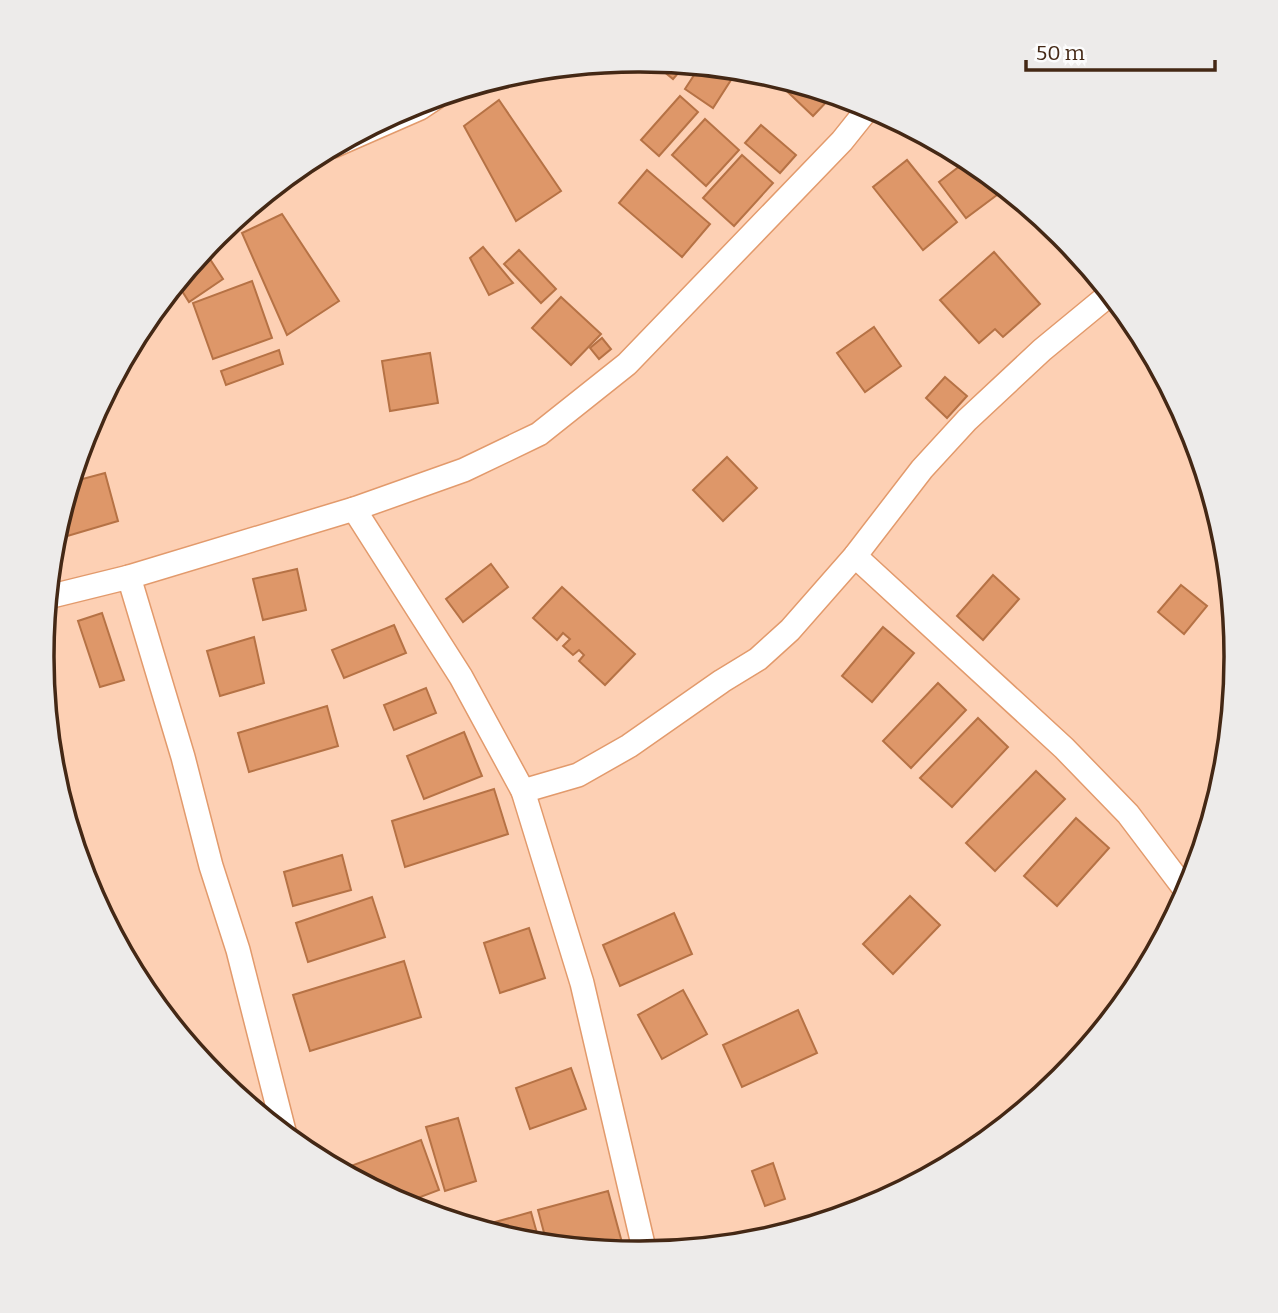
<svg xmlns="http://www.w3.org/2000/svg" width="1278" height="1313" font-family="Bitter,serif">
  <rect width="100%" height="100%" fill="#fdd0b4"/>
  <g fill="#de9769" stroke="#b67245" stroke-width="2">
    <path d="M 651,61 L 686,64 L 673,79 Z"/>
    <path d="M 700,66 L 738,69 L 713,108 L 685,89 Z"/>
    <path d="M 771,76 L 833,95 L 813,116 Z"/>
    <path d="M 680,96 L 698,112 L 659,156 L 641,140 Z"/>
    <path d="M 499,100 L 561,191 L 516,221 L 464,126 Z"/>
    <path d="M 705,119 L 739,150 L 706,186 L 672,155 Z"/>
    <path d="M 761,125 L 796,155 L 780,173 L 745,143 Z"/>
    <path d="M 742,155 L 773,183 L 734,226 L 703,198 Z"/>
    <path d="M 969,159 L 1005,189 L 966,218 L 939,182 Z"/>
    <path d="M 907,160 L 957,222 L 923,250 L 873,187 Z"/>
    <path d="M 647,170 L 710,224 L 682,257 L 619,203 Z"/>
    <path d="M 282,214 L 339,301 L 287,335 L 242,233 Z"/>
    <path d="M 483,247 L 513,283 L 489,295 L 470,258 Z"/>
    <path d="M 204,250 L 223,279 L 189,302 L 177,283 Z"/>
    <path d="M 519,250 L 556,289 L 541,303 L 504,264 Z"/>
    <path d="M 994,252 L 1040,304 L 1003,337 L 995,329 L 979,343 L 940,300 Z"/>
    <path d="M 252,281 L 272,338 L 213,359 L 193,303 Z"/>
    <path d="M 561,297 L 601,334 L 571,365 L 532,328 Z"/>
    <path d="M 874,327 L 901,366 L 865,392 L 837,353 Z"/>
    <path d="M 602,338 L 611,349 L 599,359 L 590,348 Z"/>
    <path d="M 279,350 L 283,364 L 226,385 L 221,371 Z"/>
    <path d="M 430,353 L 438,403 L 390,411 L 382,361 Z"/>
    <path d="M 945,377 L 967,396 L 947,418 L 926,398 Z"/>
    <path d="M 727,457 L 757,488 L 723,521 L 693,490 Z"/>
    <path d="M 105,473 L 118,521 L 64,537 L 59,521 L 71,482 Z"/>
    <path d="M 491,564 L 508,587 L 463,622 L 446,599 Z"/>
    <path d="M 297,569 L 306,610 L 263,620 L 253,579 Z"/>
    <path d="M 993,575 L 1019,599 L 983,640 L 957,616 Z"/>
    <path d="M 1181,585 L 1207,606 L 1184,634 L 1158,612 Z"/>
    <path d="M 562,587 L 635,654 L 605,685 L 579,661 L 584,655 L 579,650 L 573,655 L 563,646 L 570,639 L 563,633 L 557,640 L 533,618 Z"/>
    <path d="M 102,613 L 124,680 L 100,687 L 78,621 Z"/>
    <path d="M 394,625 L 406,653 L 344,678 L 332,650 Z"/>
    <path d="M 883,627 L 914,653 L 872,702 L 842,676 Z"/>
    <path d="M 254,637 L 264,683 L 220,696 L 207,651 Z"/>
    <path d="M 938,683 L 966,710 L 911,768 L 883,741 Z"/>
    <path d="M 426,688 L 436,713 L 394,730 L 384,705 Z"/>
    <path d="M 327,706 L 338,746 L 249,772 L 238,733 Z"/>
    <path d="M 978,718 L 1008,747 L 952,807 L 920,778 Z"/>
    <path d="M 464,732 L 482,776 L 424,799 L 407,756 Z"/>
    <path d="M 1036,771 L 1065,799 L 995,871 L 966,843 Z"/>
    <path d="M 494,789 L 508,834 L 405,867 L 392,821 Z"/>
    <path d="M 1076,818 L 1109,848 L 1057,906 L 1024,876 Z"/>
    <path d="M 342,855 L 351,890 L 293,906 L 284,872 Z"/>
    <path d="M 910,896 L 940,925 L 893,974 L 863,944 Z"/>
    <path d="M 372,897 L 385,937 L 308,962 L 296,923 Z"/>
    <path d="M 674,913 L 692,954 L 620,986 L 603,945 Z"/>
    <path d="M 529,928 L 545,978 L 500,993 L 484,943 Z"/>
    <path d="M 404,961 L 421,1017 L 310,1051 L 293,995 Z"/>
    <path d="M 683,990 L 707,1034 L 662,1059 L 638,1015 Z"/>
    <path d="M 798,1010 L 817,1053 L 742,1087 L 723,1045 Z"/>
    <path d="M 571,1068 L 586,1109 L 530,1129 L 516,1088 Z"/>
    <path d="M 458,1118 L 476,1181 L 445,1191 L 426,1127 Z"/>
    <path d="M 421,1140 L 439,1190 L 402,1204 L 352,1177 L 348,1167 Z"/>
    <path d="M 773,1163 L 785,1199 L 765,1206 L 752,1171 Z"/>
    <path d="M 608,1191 L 624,1250 L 547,1244 L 538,1210 Z"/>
    <path d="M 531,1212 L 540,1244 L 522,1242 L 490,1232 L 488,1224 Z"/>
  </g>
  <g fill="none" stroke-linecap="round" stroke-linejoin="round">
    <g stroke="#e29a6c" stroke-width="26">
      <g id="minor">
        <path d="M 333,146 L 420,108 L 435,98"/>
        <path d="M 354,509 L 461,677 L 523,791 L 582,983 L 645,1253"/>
        <path d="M 855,556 L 1064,748 L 1128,814 L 1187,892"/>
        <path d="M 129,577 L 183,757 L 211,866 L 238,950 L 285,1135"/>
        <path d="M 48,597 L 129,577 L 354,509 L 464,470 L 539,434 L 627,364 L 842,141 L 870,106"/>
        <path d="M 523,791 L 578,775 L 629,746 L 722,681 L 758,659 L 790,630 L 855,556 L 922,469 L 967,420 L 1042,350 L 1110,294"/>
      </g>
    </g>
    <use href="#minor" stroke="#fff" stroke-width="23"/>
  </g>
  <path d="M0 0H1278V1313H0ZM638 72H640A584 584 0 0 1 1224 656V657A584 584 0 0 1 640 1241H638A584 584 0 0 1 54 657V656A584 584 0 0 1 638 72Z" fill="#edebea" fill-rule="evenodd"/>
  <path fill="none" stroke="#442815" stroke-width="3.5" d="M638 72H640A584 584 0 0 1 1224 656V657A584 584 0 0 1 640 1241H638A584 584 0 0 1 54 657V656A584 584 0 0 1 638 72Z"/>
  <path d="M1026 60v10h189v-10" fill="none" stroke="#442815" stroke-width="3.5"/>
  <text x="1036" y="60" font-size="21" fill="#442815" stroke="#fcfcfc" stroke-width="5" paint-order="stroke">50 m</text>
</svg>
